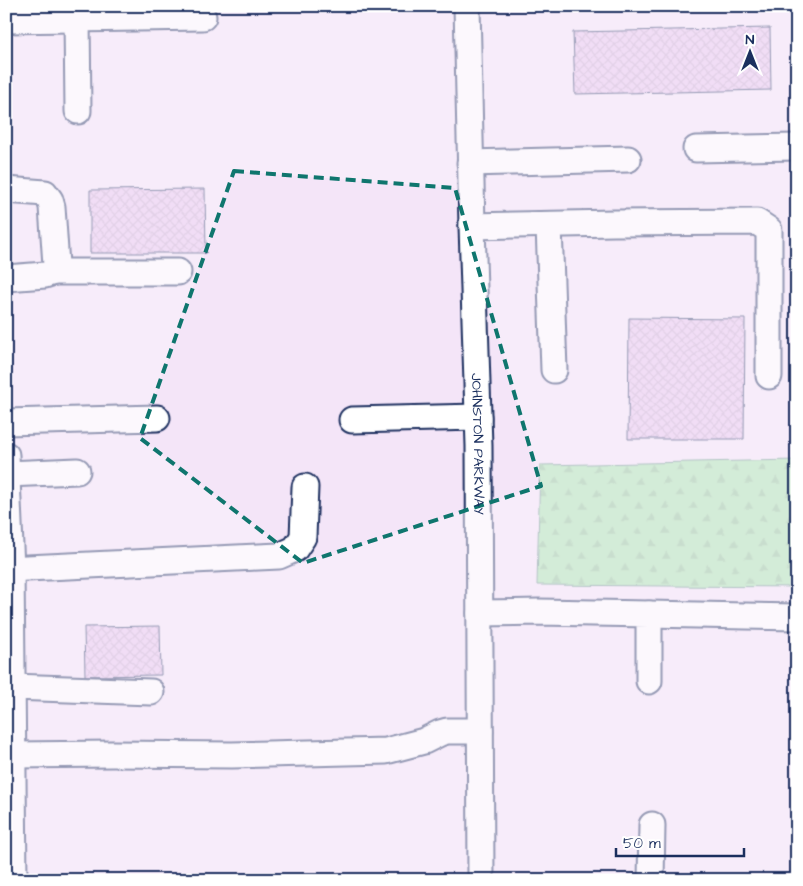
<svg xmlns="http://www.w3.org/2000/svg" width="803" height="886" font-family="'Architects Daughter',sans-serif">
  <defs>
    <pattern id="forest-firs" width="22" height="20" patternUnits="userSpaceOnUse" patternTransform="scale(1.25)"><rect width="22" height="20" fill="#a5e4ad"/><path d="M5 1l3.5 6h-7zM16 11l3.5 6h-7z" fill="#8dc497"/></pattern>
    <pattern id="building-cross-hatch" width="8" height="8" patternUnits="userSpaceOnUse" patternTransform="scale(1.25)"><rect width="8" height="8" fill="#e7c4ef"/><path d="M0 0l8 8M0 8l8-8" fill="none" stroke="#c6a9cf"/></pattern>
  </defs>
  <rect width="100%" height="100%" fill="#faf3fc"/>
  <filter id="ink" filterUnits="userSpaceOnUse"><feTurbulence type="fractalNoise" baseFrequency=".02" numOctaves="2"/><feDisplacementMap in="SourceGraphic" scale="10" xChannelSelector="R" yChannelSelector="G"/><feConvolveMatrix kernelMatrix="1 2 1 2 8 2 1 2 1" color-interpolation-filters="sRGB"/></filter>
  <g filter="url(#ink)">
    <path fill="#f4e5f8" d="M 6,6 L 797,6 L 797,460 L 540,465 L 537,585 L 797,587 L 797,880 L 6,880 Z"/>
    <path fill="url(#forest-firs)" stroke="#608a86" d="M 797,460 L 797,587 L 537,585 L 540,465 Z"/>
    <g fill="url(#building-cross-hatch)" stroke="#1b2f5e">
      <path d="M 770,28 L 771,90 L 575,94 L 573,32 Z"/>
      <path d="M 205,189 L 206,253 L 90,253 L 90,190 Z"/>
      <path d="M 629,318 L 745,319 L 744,439 L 628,439 Z"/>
      <path d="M 160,626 L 161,675 L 85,676 L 84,627 Z"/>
    </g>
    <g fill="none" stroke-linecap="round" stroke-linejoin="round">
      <g stroke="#1b2f5e" stroke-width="29">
        <g id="minor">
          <path id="s1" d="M 467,6 L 472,226 L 479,446 L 481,880"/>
          <path d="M 77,18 L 78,111"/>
          <path d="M 6,20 L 203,17"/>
          <path d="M 696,149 L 797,147"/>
          <path d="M 470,163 L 628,159"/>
          <path d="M 6,190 L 45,193 L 50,200 L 52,207 L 56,265 L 54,272 L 45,275 L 6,278"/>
          <path d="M 549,225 L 554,370"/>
          <path d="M 472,226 L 614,223 L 757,222 L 769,230 L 769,376"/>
          <path d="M 54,272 L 178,272"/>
          <path d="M 352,420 L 478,417"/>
          <path d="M 6,422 L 157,418"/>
          <path d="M 6,455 L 11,569 L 14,880"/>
          <path d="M 7,474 L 77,471"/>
          <path d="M 6,569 L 279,556 L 295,549 L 303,537 L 305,487"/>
          <path d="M 480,613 L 539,612 L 649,614 L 649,681"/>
          <path d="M 649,614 L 797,617"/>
          <path d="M 12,687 L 151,692"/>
          <path d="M 13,755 L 113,754 L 232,755 L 386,751 L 424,741 L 440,733 L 447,731 L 480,731"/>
          <path d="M 651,880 L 652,825"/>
        </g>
      </g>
      <use href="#minor" stroke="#fff" stroke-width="25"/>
    </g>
  </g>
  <path d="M0 0H803V886H0ZM 234,171 L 455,188 L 541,486 L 303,563 L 140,438 Z" fill="#faf3fc" fill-opacity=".55" fill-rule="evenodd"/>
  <path fill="none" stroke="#0f766e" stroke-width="4" stroke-dasharray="10 6" stroke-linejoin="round" d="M 234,171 L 455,188 L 541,486 L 303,563 L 140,438 Z"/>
  <g text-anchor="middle" stroke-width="4.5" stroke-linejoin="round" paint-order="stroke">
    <g font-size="14" fill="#1b2f5e" stroke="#fff">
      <text dy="5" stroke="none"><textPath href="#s1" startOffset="438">JOHNSTON PARKWAY</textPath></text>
    </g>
  </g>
  <rect width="803" height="886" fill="none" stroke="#fff" stroke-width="25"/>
  <rect x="12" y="12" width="778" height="861" fill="none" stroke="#1b2f5e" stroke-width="2" filter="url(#ink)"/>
  <g transform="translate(750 52)" stroke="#ffffff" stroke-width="4" paint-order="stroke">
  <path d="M0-4L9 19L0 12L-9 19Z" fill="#1b2f5e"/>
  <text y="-8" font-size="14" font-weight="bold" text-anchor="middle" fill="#1b2f5e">N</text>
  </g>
  <path d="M616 848v8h128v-8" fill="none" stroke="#1b2f5e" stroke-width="2.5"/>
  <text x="623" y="848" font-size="15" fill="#1b2f5e" stroke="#ffffff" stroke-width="4" paint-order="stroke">50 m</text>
</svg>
